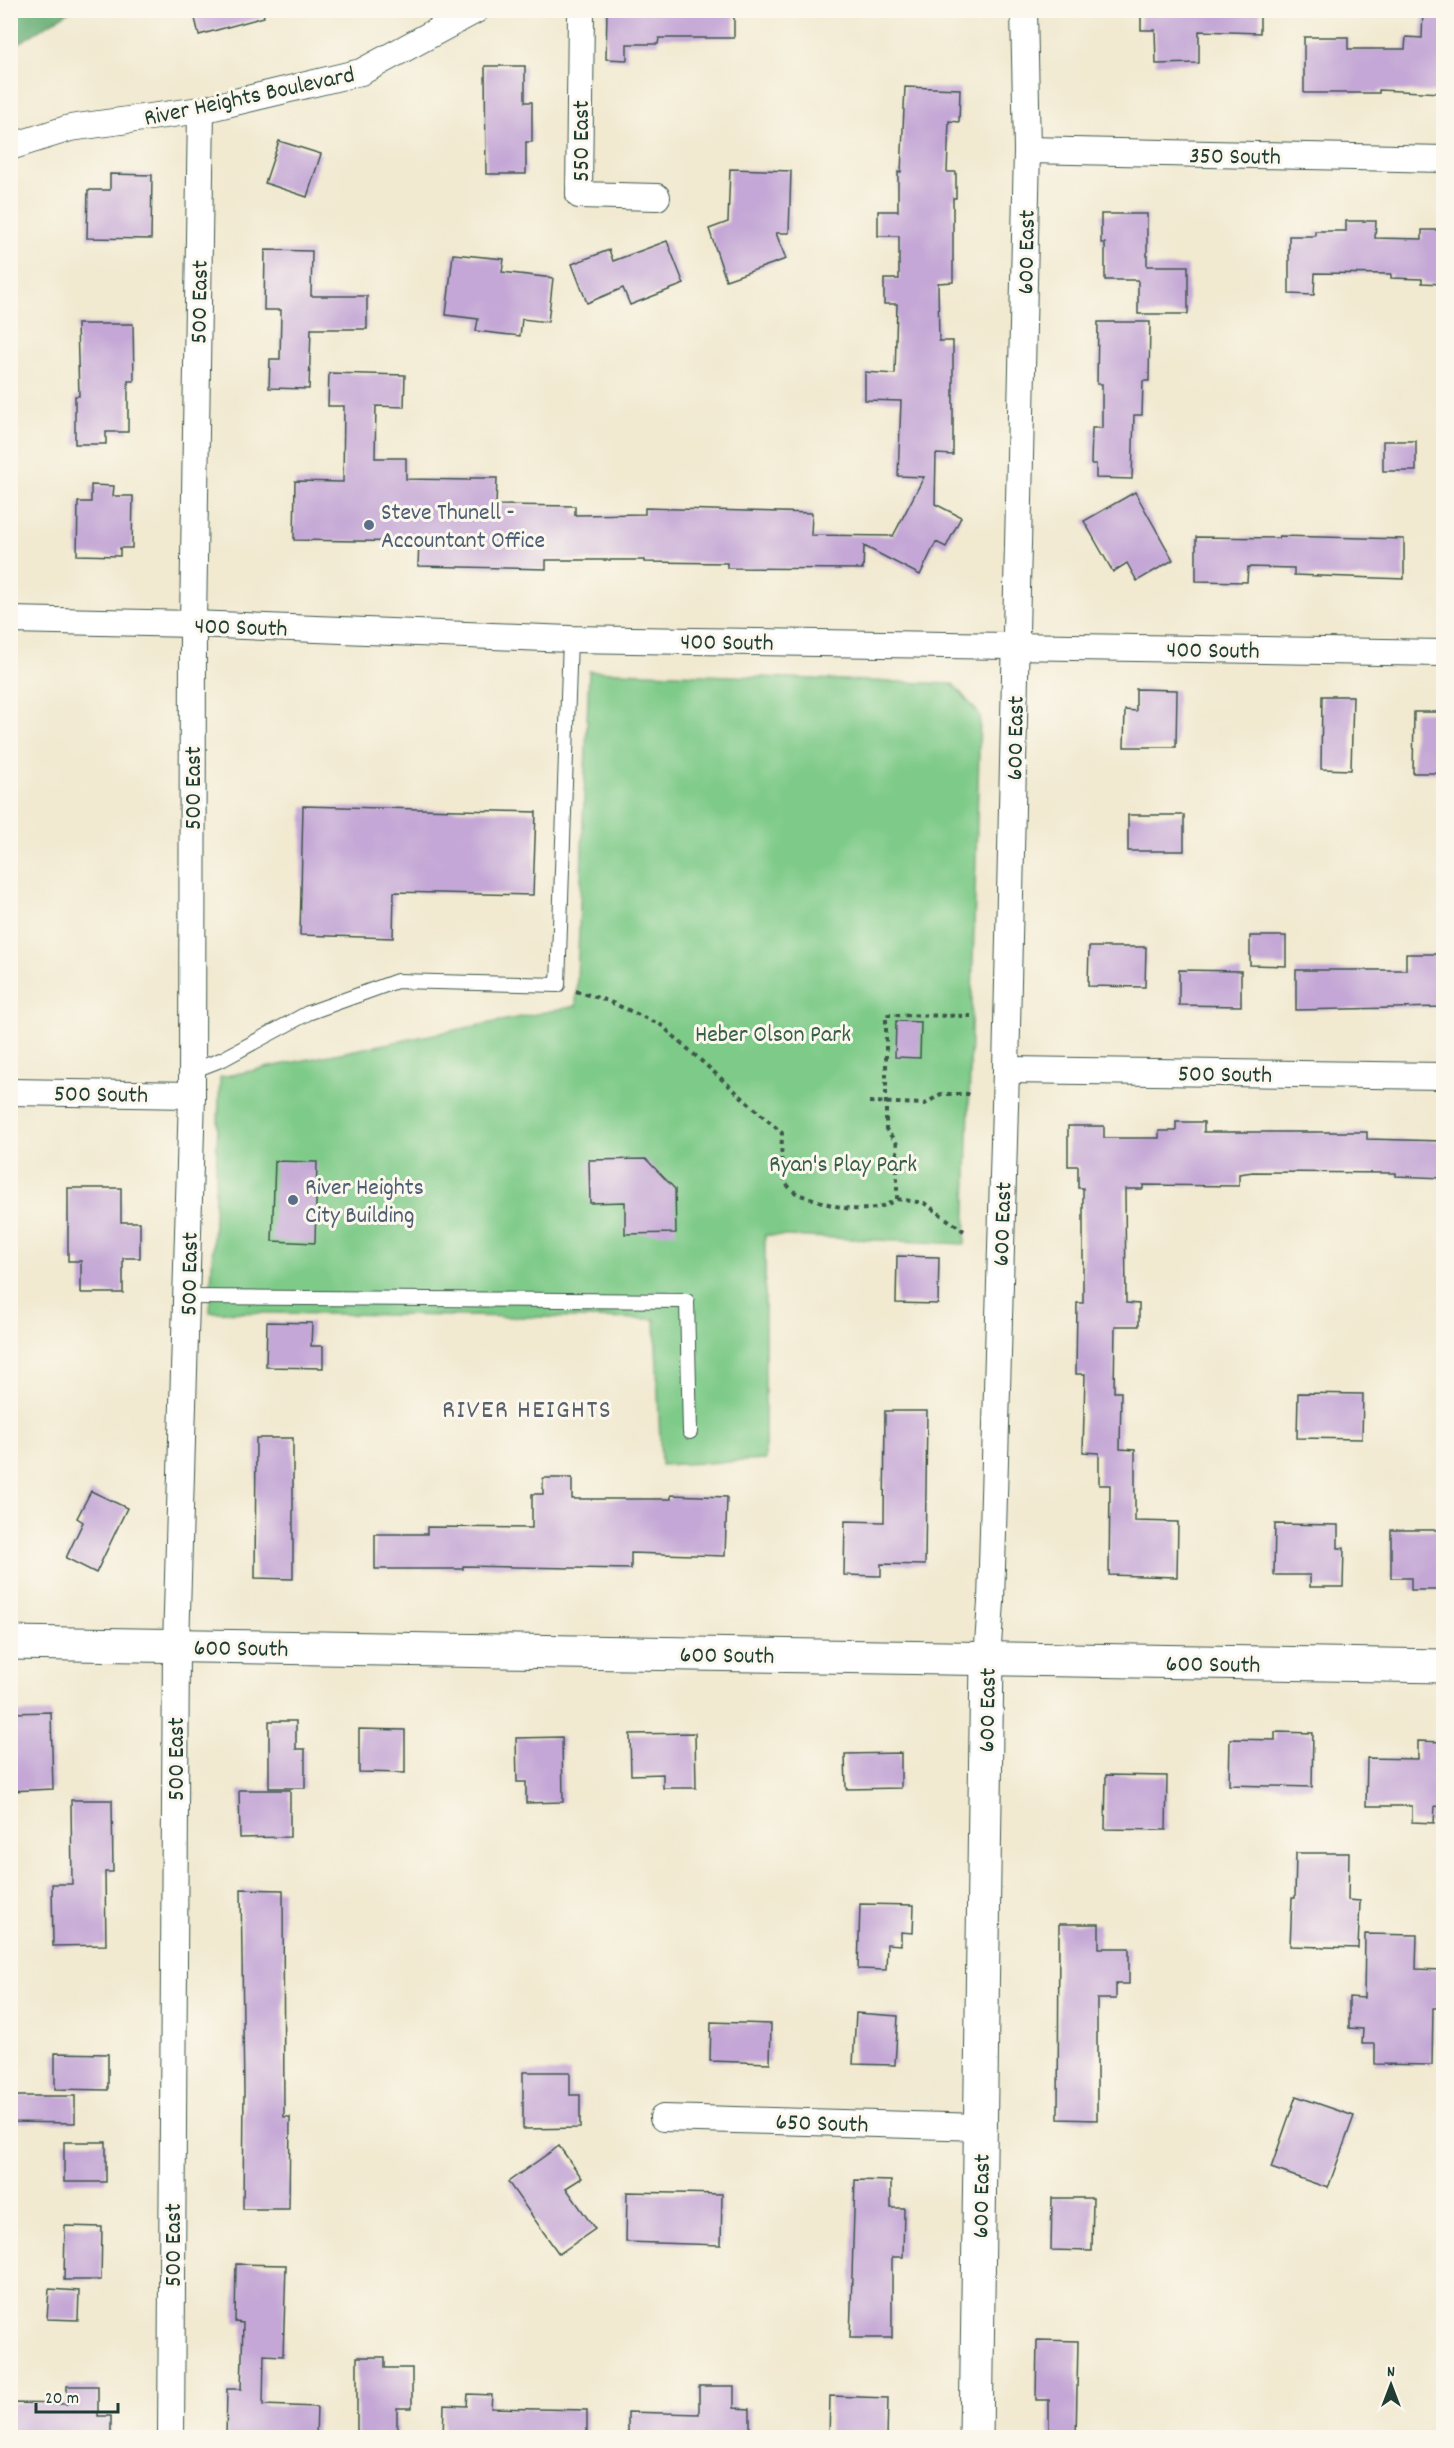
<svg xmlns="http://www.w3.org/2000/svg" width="1454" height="2448" font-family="Dekko,sans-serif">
  <rect width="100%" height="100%" fill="#fbf7ec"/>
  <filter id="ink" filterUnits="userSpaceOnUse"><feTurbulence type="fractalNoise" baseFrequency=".0167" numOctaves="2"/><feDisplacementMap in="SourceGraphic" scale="12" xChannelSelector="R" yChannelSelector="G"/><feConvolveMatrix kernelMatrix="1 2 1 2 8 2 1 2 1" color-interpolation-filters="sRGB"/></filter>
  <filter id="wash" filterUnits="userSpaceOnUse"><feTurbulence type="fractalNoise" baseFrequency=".008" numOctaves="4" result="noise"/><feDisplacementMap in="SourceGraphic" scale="24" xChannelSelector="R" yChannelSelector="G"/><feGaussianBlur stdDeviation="1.35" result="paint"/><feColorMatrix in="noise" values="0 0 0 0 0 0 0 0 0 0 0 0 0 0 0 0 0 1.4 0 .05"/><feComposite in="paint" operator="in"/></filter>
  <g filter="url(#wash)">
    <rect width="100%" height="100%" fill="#f1e9d0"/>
    <path fill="#7eca88" stroke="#4e845e" stroke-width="1.5" d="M 589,671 L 953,684 L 980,715 L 965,1244 L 765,1235 L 765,1460 L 661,1465 L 655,1319 L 210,1312 L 220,1077 L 576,1006 Z"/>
    <path fill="#66ae74" stroke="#427654" stroke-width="1.5" d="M 11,10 L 70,10 L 70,11 L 11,48 Z"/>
    <g id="blocks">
      <g fill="#c4a7d6">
        <path d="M 193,10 L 263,10 L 264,17 L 199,35 Z"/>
        <path d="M 607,10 L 734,10 L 734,38 L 659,38 L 658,44 L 627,44 L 627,60 L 606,59 Z"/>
        <path d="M 1141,10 L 1260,10 L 1260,33 L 1199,31 L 1199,63 L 1156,64 L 1155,30 L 1141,30 Z"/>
        <path d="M 1423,10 L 1443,10 L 1443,93 L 1379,90 L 1379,93 L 1304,93 L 1304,37 L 1348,37 L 1348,49 L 1405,49 L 1406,37 L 1422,38 Z"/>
        <path d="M 485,66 L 525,66 L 525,102 L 532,102 L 532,142 L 526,142 L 526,174 L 486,174 Z"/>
        <path d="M 905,87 L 960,89 L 959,122 L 949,121 L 947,172 L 956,172 L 956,198 L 953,198 L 953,282 L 938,283 L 939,341 L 953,341 L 953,455 L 936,454 L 935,504 L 961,517 L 946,547 L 936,542 L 920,575 L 864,546 L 863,569 L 727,568 L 727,563 L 644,562 L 644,560 L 546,560 L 546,569 L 505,568 L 418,566 L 419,542 L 294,540 L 295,481 L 343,482 L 344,406 L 328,406 L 329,373 L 405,375 L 404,407 L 376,406 L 375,458 L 406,458 L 406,479 L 470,480 L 470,478 L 497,478 L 496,505 L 575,506 L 575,515 L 645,514 L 645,508 L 812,513 L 811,535 L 893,536 L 924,477 L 898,476 L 901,401 L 865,400 L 865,372 L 895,374 L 897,304 L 884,304 L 884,279 L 899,279 L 899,236 L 878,236 L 878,211 L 898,211 L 898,172 L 901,172 Z"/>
        <path d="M 279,141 L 321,154 L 307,197 L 265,183 Z"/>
        <path d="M 730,169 L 791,171 L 789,233 L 776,233 L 786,259 L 726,280 L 709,229 L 728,222 Z"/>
        <path d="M 110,174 L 152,175 L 151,239 L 87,238 L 88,190 L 110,190 Z"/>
        <path d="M 1101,214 L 1147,214 L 1147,266 L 1188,266 L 1188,314 L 1138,314 L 1138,280 L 1105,280 L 1105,243 L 1101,243 Z"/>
        <path d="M 1346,221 L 1376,221 L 1375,238 L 1422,239 L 1422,230 L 1443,230 L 1443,284 L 1422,283 L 1422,279 L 1391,278 L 1391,274 L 1315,273 L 1314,295 L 1289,294 L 1289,236 L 1315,236 L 1315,231 L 1346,231 Z"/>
        <path d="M 667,241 L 684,284 L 630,305 L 623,288 L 587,303 L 572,264 L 609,250 L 613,261 Z"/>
        <path d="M 265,250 L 312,251 L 311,296 L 367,296 L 367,329 L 311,329 L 309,389 L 269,388 L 270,359 L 280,359 L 281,310 L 264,310 Z"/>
        <path d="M 453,254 L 504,259 L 502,272 L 553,278 L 548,322 L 522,319 L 520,336 L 476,331 L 478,319 L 446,315 Z"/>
        <path d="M 1098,322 L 1150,322 L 1149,381 L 1143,381 L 1142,415 L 1134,415 L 1132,479 L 1096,478 L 1096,464 L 1091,464 L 1092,428 L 1102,428 L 1102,384 L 1097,384 Z"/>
        <path d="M 77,324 L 133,324 L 134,381 L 128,381 L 128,432 L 106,432 L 106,444 L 75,444 L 75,396 L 79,396 Z"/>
        <rect x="1383" y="441" width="33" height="30"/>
        <path d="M 91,485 L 114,486 L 113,496 L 133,496 L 132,548 L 120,548 L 120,556 L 77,555 L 78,502 L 91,502 Z"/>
        <path d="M 1135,492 L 1173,560 L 1137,581 L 1127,563 L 1113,572 L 1084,521 Z"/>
        <path d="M 1279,536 L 1404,539 L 1404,579 L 1294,575 L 1294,568 L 1248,567 L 1247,582 L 1196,581 L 1196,537 L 1279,538 Z"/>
        <path d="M 1136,689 L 1177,690 L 1176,747 L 1124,747 L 1125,710 L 1136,711 Z"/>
        <path d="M 1322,696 L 1353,696 L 1351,770 L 1321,769 Z"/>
        <path d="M 1414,712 L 1443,712 L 1443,773 L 1413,773 Z"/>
        <path d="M 303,806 L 536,812 L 533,895 L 394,892 L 393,938 L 300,935 Z"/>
        <rect x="1128" y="815" width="56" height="36"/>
        <path d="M 1250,936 L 1286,936 L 1286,966 L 1250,965 Z"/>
        <path d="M 1089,947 L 1146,947 L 1145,987 L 1088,986 Z"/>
        <path d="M 1406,954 L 1443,954 L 1443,1007 L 1296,1010 L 1296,970 L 1406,970 Z"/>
        <path d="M 1179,970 L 1241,971 L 1241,1006 L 1179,1005 Z"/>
        <path d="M 896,1021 L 921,1022 L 920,1058 L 895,1057 Z"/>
        <path d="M 1176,1122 L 1204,1122 L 1204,1132 L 1367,1132 L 1367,1139 L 1443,1141 L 1443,1178 L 1396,1176 L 1396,1173 L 1253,1172 L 1239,1174 L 1239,1186 L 1143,1185 L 1143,1189 L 1125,1189 L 1126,1303 L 1139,1304 L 1139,1326 L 1115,1326 L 1114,1392 L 1121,1392 L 1120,1449 L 1135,1450 L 1135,1521 L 1178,1522 L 1177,1577 L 1109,1575 L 1110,1485 L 1099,1485 L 1099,1453 L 1083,1452 L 1085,1374 L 1076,1374 L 1077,1303 L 1083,1303 L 1083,1188 L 1078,1188 L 1078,1166 L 1068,1166 L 1068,1126 L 1104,1126 L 1104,1138 L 1159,1138 L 1159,1131 L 1176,1131 Z"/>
        <path d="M 646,1159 L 675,1189 L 676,1233 L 625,1234 L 625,1202 L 590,1203 L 589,1160 Z"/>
        <path d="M 275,1161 L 317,1162 L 315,1243 L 272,1241 Z"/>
        <path d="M 68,1188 L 121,1188 L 121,1222 L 140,1222 L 140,1258 L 123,1258 L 123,1293 L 81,1293 L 81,1261 L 68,1261 Z"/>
        <path d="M 897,1256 L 939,1257 L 938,1304 L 896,1303 Z"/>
        <path d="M 267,1322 L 312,1323 L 311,1346 L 323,1346 L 323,1368 L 266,1367 Z"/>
        <path d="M 1298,1393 L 1363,1394 L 1362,1439 L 1297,1438 Z"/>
        <path d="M 885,1411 L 927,1411 L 925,1565 L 881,1564 L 881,1576 L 844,1575 L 845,1521 L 884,1522 Z"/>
        <path d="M 256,1438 L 293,1438 L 293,1579 L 255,1578 Z"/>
        <path d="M 543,1478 L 572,1478 L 572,1499 L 671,1499 L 671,1495 L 727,1497 L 725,1556 L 631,1553 L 631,1569 L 463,1566 L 463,1569 L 375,1569 L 375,1534 L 427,1534 L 427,1527 L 532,1528 L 532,1494 L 543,1494 Z"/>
        <path d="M 91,1491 L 127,1508 L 96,1573 L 66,1558 L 83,1522 L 77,1518 Z"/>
        <path d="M 1275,1524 L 1338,1525 L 1338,1548 L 1344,1548 L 1343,1587 L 1310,1587 L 1310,1575 L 1274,1575 Z"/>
        <path d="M 1391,1530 L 1443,1530 L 1443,1590 L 1411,1590 L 1411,1578 L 1391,1578 Z"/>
        <path d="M 51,1712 L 53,1789 L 10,1791 L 10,1713 Z"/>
        <path d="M 269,1721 L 296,1721 L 296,1749 L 305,1749 L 305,1788 L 269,1788 Z"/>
        <path d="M 359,1729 L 405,1730 L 405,1773 L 359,1772 Z"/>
        <path d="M 1275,1732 L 1313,1733 L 1312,1787 L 1229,1785 L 1230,1739 L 1275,1740 Z"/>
        <path d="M 695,1733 L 696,1788 L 663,1788 L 663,1774 L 631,1775 L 630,1734 Z"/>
        <path d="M 562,1737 L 563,1802 L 526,1803 L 526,1782 L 517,1782 L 516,1738 Z"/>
        <path d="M 1418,1741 L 1443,1742 L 1443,1807 L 1435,1806 L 1434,1823 L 1412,1822 L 1412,1806 L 1366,1806 L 1367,1758 L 1418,1759 Z"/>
        <path d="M 901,1753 L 901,1788 L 846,1789 L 845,1754 Z"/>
        <path d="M 1106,1775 L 1167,1776 L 1166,1830 L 1105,1829 Z"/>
        <path d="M 239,1790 L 290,1790 L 290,1837 L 240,1838 Z"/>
        <path d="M 71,1800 L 112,1800 L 113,1872 L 105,1872 L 106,1945 L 53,1946 L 52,1884 L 72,1884 Z"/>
        <path d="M 1296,1853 L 1349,1853 L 1348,1900 L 1360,1901 L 1358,1948 L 1290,1946 L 1292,1898 L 1295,1898 Z"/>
        <path d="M 241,1889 L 283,1890 L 284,2117 L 290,2117 L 289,2209 L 243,2209 L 244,2091 Z"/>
        <path d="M 860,1904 L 914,1905 L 913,1933 L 901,1932 L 901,1945 L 887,1944 L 886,1970 L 858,1969 Z"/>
        <path d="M 1059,1924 L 1099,1924 L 1099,1948 L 1129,1948 L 1129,1984 L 1116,1984 L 1116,1999 L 1097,1999 L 1097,2120 L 1058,2119 Z"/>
        <path d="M 1365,1934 L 1417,1935 L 1416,1969 L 1442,1970 L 1442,2008 L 1433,2008 L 1432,2065 L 1375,2064 L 1375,2044 L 1362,2044 L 1363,2029 L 1349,2028 L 1349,1997 L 1364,1998 Z"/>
        <path d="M 856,2013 L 898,2016 L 895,2065 L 853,2064 Z"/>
        <path d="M 711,2022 L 771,2024 L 770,2063 L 710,2061 Z"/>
        <path d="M 55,2053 L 108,2054 L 108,2090 L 55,2089 Z"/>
        <path d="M 523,2072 L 570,2072 L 570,2095 L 580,2095 L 580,2128 L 523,2129 Z"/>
        <path d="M 10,2096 L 75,2096 L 75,2123 L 10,2122 Z"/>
        <path d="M 1296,2096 L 1354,2116 L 1328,2188 L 1271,2168 Z"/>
        <rect x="64" y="2142" width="42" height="40"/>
        <path d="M 559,2146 L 582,2178 L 566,2188 L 595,2229 L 559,2254 L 508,2182 Z"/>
        <path d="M 855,2180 L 891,2181 L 891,2208 L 904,2208 L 903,2257 L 892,2257 L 892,2338 L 850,2338 Z"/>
        <path d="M 627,2192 L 722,2194 L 721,2245 L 626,2242 Z"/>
        <path d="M 1052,2198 L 1093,2198 L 1092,2251 L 1051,2250 Z"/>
        <path d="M 65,2226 L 102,2227 L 101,2280 L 64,2280 Z"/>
        <path d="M 236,2264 L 286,2265 L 283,2356 L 264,2355 L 263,2405 L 317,2407 L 316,2438 L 226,2438 L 227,2389 L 241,2389 L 243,2323 L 235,2322 Z"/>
        <path d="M 49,2289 L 79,2291 L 78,2320 L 47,2319 Z"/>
        <path d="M 1037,2340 L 1078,2341 L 1076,2438 L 1049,2438 L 1049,2400 L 1036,2400 Z"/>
        <path d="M 357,2357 L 385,2357 L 385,2368 L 412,2368 L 412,2408 L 397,2408 L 397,2438 L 357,2438 Z"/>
        <path d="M 67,2386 L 98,2386 L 98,2416 L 111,2416 L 111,2438 L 10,2438 L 10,2403 L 67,2404 Z"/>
        <path d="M 699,2386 L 734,2386 L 734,2408 L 750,2409 L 750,2438 L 628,2438 L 628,2412 L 699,2414 Z"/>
        <path d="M 468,2394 L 492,2395 L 491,2408 L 587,2410 L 587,2438 L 443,2438 L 444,2405 L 467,2406 Z"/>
        <path d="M 830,2396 L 888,2398 L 887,2438 L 829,2438 Z"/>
      </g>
    </g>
  </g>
  <g filter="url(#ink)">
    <use href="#blocks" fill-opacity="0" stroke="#3e574b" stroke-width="1.5"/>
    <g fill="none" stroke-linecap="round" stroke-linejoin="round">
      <g stroke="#3e574b" stroke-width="16">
        <g id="service">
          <path d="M 192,1071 L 223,1059 L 308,1013 L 397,981 L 558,985 L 570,639"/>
          <path d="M 187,1297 L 687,1301 L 690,1432"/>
        </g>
      </g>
      <g stroke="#3e574b" stroke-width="28">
        <g id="minor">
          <path d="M 581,10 L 579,195 L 657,197"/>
          <path d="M 10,147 L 70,128 L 201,110 L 361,72 L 476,10"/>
          <path d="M 1027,150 L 1444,159"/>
          <path d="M 10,620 L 193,624 L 570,639 L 1444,653"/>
          <path d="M 1006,1070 L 1444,1076"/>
          <path d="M 10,1092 L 192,1095"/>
          <path d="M 987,1659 L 991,1602 L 1006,1070 L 1027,150 L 1024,10"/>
          <path d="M 663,2118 L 981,2127"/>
          <path d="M 171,2438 L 176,1646 L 192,1095 L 193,624 L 201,110"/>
        </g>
      </g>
      <g stroke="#3e574b" stroke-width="35">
        <g id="tertiary">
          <path d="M 10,1643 L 1444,1666"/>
          <path d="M 976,2438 L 987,1659"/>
        </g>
      </g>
      <g stroke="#3e574b" stroke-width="4" stroke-dasharray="4.5 4.5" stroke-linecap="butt">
        <path d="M 576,991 L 608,1001 L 661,1025 L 782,1133 C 782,1150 778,1172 789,1187 C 794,1194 804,1196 813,1199 C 841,1209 870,1216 897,1199 L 897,1144 L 886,1129 L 886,1015 L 971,1016"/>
        <path d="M 869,1102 L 925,1104 L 941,1094 L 969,1094"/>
        <path d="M 897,1199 L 924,1203 L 964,1231"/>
      </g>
      <use href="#service" stroke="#fff" stroke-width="14"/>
      <use href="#minor" stroke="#fff" stroke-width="26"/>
      <use href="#tertiary" stroke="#fff" stroke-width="33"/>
    </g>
  </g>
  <g fill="#5c6f8a" stroke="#fbf7ec" stroke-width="2">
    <circle cx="369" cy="525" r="6"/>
    <circle cx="293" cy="1200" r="6"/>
  </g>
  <g text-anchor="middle" stroke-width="6" stroke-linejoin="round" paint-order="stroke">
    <g font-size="24" fill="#1f3d34" stroke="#fbf7ec">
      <text transform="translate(249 95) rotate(-12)" y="8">River Heights Boulevard</text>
      <text transform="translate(580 141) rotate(-90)" y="8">550 East</text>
      <text transform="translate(1235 155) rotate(1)" y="8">350 South</text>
      <text transform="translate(1025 252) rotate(-89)" y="8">600 East</text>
      <text transform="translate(198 302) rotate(-89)" y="8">500 East</text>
      <text transform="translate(241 626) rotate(2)" y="8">400 South</text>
      <text transform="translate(727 641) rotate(1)" y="8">400 South</text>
      <text transform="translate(1213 649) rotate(1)" y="8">400 South</text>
      <text transform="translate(1014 738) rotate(-89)" y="8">600 East</text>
      <text transform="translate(192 788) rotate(-90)" y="8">500 East</text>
      <text transform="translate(1225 1073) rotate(1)" y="8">500 South</text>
      <text transform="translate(101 1093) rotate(1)" y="8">500 South</text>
      <text transform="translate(1001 1224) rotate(-88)" y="8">600 East</text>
      <text transform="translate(188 1274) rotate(-89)" y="8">500 East</text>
      <text transform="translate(241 1647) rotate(1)" y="8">600 South</text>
      <text transform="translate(727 1654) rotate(1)" y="8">600 South</text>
      <text transform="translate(1213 1663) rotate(1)" y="8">600 South</text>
      <text transform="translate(986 1710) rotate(-89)" y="8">600 East</text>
      <text transform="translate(175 1759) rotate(-90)" y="8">500 East</text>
      <text transform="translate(822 2122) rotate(2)" y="8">650 South</text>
      <text transform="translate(980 2196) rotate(-89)" y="8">600 East</text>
      <text transform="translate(172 2245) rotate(-90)" y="8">500 East</text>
    </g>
    <g font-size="24" fill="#4e5e75" stroke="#fbf7ec" text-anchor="start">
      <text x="381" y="519">Steve Thunell -<tspan x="381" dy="28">Accountant Office</tspan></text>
      <text x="305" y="1194">River Heights<tspan x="305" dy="28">City Building</tspan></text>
    </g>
    <g font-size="24" fill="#376049" stroke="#fbf7ec">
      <text x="773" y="1041">Heber Olson Park</text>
      <text x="843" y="1171">Ryan's Play Park</text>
    </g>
    <g font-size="27" letter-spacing="1.5" fill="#59626d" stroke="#fbf7ec">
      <text x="527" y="1417">RIVER HEIGHTS</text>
    </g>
  </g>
  <rect width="1454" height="2448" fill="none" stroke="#fbf7ec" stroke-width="36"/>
  <g transform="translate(1391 2385)" stroke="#fbf7ec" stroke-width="4.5" paint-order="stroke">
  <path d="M0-4.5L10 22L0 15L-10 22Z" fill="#1f3d34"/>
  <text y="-9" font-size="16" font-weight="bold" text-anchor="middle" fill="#1f3d34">N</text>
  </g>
  <path d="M36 2403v9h82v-9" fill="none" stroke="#1f3d34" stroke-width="3"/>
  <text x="45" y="2403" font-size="18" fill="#1f3d34" stroke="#fbf7ec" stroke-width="4.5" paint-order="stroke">20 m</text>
</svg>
